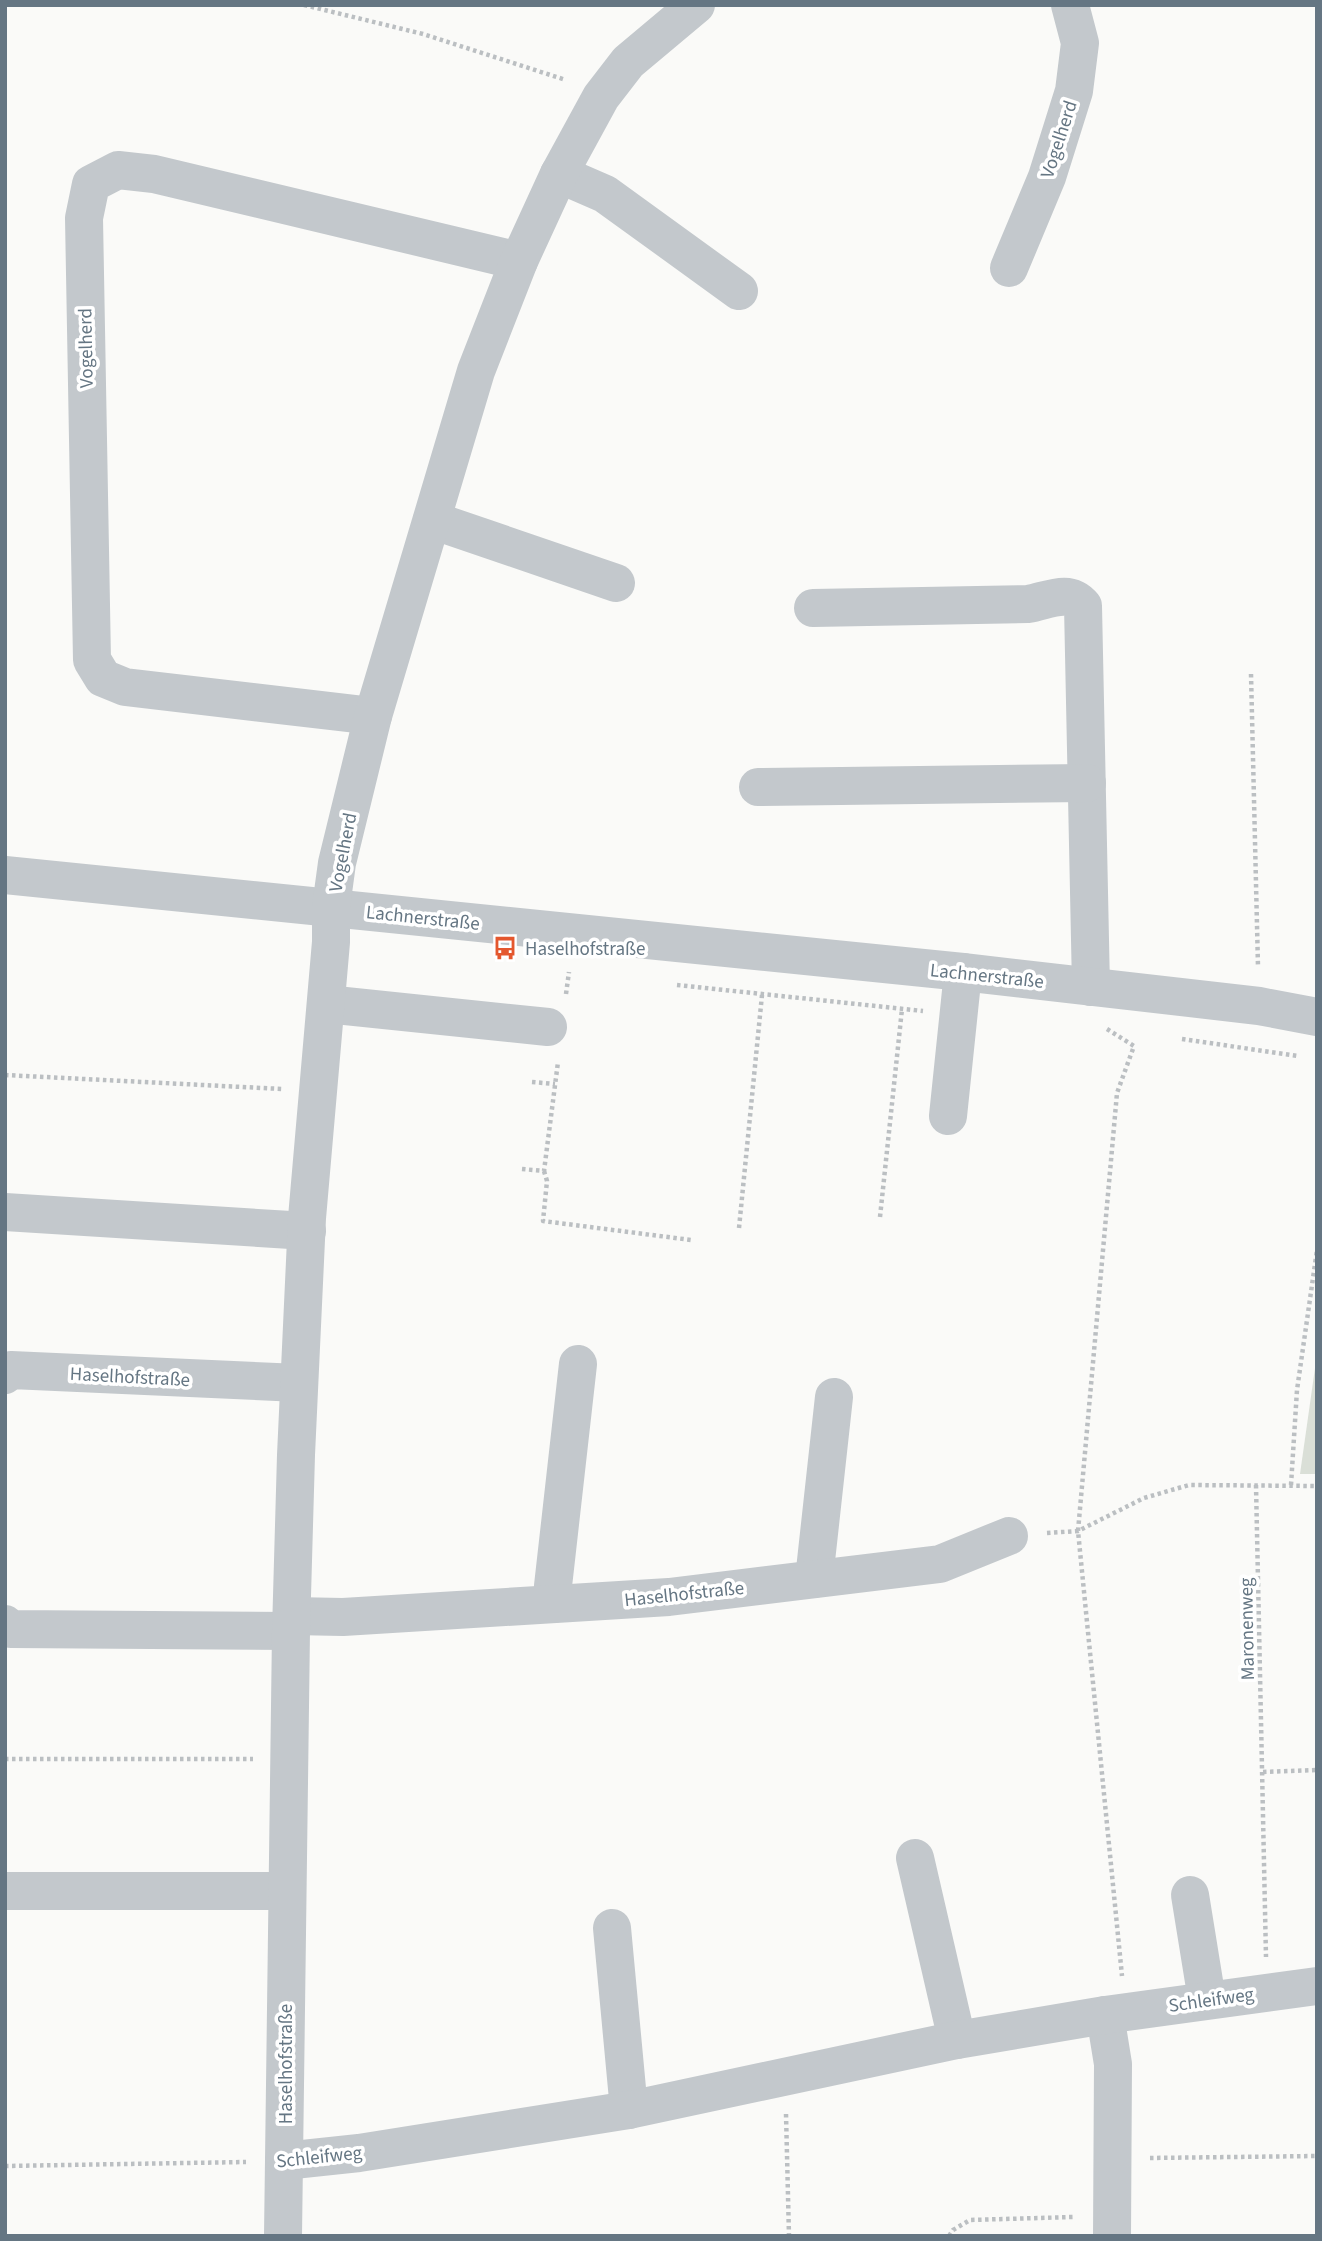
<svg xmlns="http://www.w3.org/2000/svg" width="1322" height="2241" font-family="'Source Sans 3',sans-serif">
  <rect width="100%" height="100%" fill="#fafaf8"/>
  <path fill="#dadfd7" d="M 1317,1354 L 1317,1474 L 1300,1474 Z"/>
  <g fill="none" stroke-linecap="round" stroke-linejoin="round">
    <g stroke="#bbbfc2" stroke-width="4.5" stroke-dasharray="3.5 3.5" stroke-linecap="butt">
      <path d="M 304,5 L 423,34 L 566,80"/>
      <path d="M 1251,674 L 1258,967"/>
      <path d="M 677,985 L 923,1011"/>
      <path d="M 566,994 L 569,972"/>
      <path d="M 1107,1029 L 1134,1046 L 1117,1093 L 1078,1531 L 1122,1976"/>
      <path d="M 1182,1039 L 1298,1056"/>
      <path d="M 5,1075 L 282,1089"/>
      <path d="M 532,1082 L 555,1084"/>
      <path d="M 522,1169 L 544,1171 L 558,1062"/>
      <path d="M 544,1171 L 547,1181 L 543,1221 L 691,1240"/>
      <path d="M 880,1217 L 902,1009"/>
      <path d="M 739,1228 L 762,995"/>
      <path d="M 1256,1485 L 1266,1957"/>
      <path d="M 1291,1485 L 1297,1390 L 1317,1250"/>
      <path d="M 1047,1533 L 1078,1531 L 1144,1498 L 1189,1485 L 1317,1486"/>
      <path d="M 5,1759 L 253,1759"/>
      <path d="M 1263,1772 L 1317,1770"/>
      <path d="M 786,2114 L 789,2236"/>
      <path d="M 1150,2158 L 1317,2156"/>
      <path d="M 5,2166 L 246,2162"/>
      <path d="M 949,2236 L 953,2230 L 970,2220 L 1073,2217"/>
    </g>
    <g stroke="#c3c8cc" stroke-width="38">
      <path d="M 559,174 L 605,194 L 739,291"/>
      <path d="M 1009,268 L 1047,177 L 1074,91 L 1080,43 L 1070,5"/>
      <path d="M 432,520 L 616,583"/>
      <path d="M 813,608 L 1028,604 C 1047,601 1069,588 1083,606 L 1091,987"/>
      <path d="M 373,716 L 125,687 L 103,678 L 92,660 L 84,218 L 91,184 L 118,170 L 154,174 L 519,261"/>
      <path d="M 758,787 L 1087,783"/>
      <path d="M 5,875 L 963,972 L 1259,1006 L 1317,1017"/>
      <path d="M 326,1004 L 548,1027"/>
      <path d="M 948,1116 L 963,972"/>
      <path d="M 5,1212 L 307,1231"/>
      <path d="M 5,1375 L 11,1370 L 299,1383"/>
      <path d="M 814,1579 L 834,1397"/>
      <path d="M 554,1604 L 553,1586 L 578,1364"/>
      <path d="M 292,1616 L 343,1617 L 669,1597 L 940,1564 L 1009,1536"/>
      <path d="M 5,1624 L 11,1629 L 291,1631"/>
      <path d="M 915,1858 L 957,2040"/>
      <path d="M 5,1891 L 287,1891"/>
      <path d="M 1190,1895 L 1207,2000"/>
      <path d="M 612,1928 L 629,2110"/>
      <path d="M 1105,2015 L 1113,2064 L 1112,2236"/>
      <path d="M 284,2161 L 359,2153 L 629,2110 L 957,2040 L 1105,2015 L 1317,1986"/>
      <path d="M 283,2236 L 291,1631 L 296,1455 L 307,1218 L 331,942 L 331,907 L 337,863 L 373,716 L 476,371 L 519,261 L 559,174 L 601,97 L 628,62 L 696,5"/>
    </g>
  </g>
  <defs>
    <g id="bus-bare" transform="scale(1.89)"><path d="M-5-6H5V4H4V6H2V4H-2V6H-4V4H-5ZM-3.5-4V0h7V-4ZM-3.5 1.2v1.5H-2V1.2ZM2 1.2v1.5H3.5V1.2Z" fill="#e4572e" stroke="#fff" stroke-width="2.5" paint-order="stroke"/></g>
  </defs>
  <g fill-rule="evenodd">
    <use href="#bus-bare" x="505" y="948"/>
  </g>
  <g text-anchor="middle" stroke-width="7" stroke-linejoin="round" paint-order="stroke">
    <g font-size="19" fill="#657683" stroke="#fff">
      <text transform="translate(1058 139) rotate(-72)" y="7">Vogelherd</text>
      <text transform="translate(85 348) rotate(-91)" y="7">Vogelherd</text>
      <text transform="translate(342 852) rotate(-79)" y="7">Vogelherd</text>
      <text transform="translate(423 917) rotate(6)" y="7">Lachnerstraße</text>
      <text transform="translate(987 975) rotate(6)" y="7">Lachnerstraße</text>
      <text transform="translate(130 1376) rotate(3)" y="7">Haselhofstraße</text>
      <text transform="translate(684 1593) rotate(-6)" y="7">Haselhofstraße</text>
      <text transform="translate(1246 1629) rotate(-91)" y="7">Maronenweg</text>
      <text transform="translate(1211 1999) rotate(-8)" y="7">Schleifweg</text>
      <text transform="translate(285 2064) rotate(-90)" y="7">Haselhofstraße</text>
      <text transform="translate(319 2156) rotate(-6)" y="7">Schleifweg</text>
    </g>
    <g font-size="19" fill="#657683" stroke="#fff" text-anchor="start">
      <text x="525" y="955">Haselhofstraße</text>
    </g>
  </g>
  <rect width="1322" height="2241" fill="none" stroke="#657683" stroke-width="14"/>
</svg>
